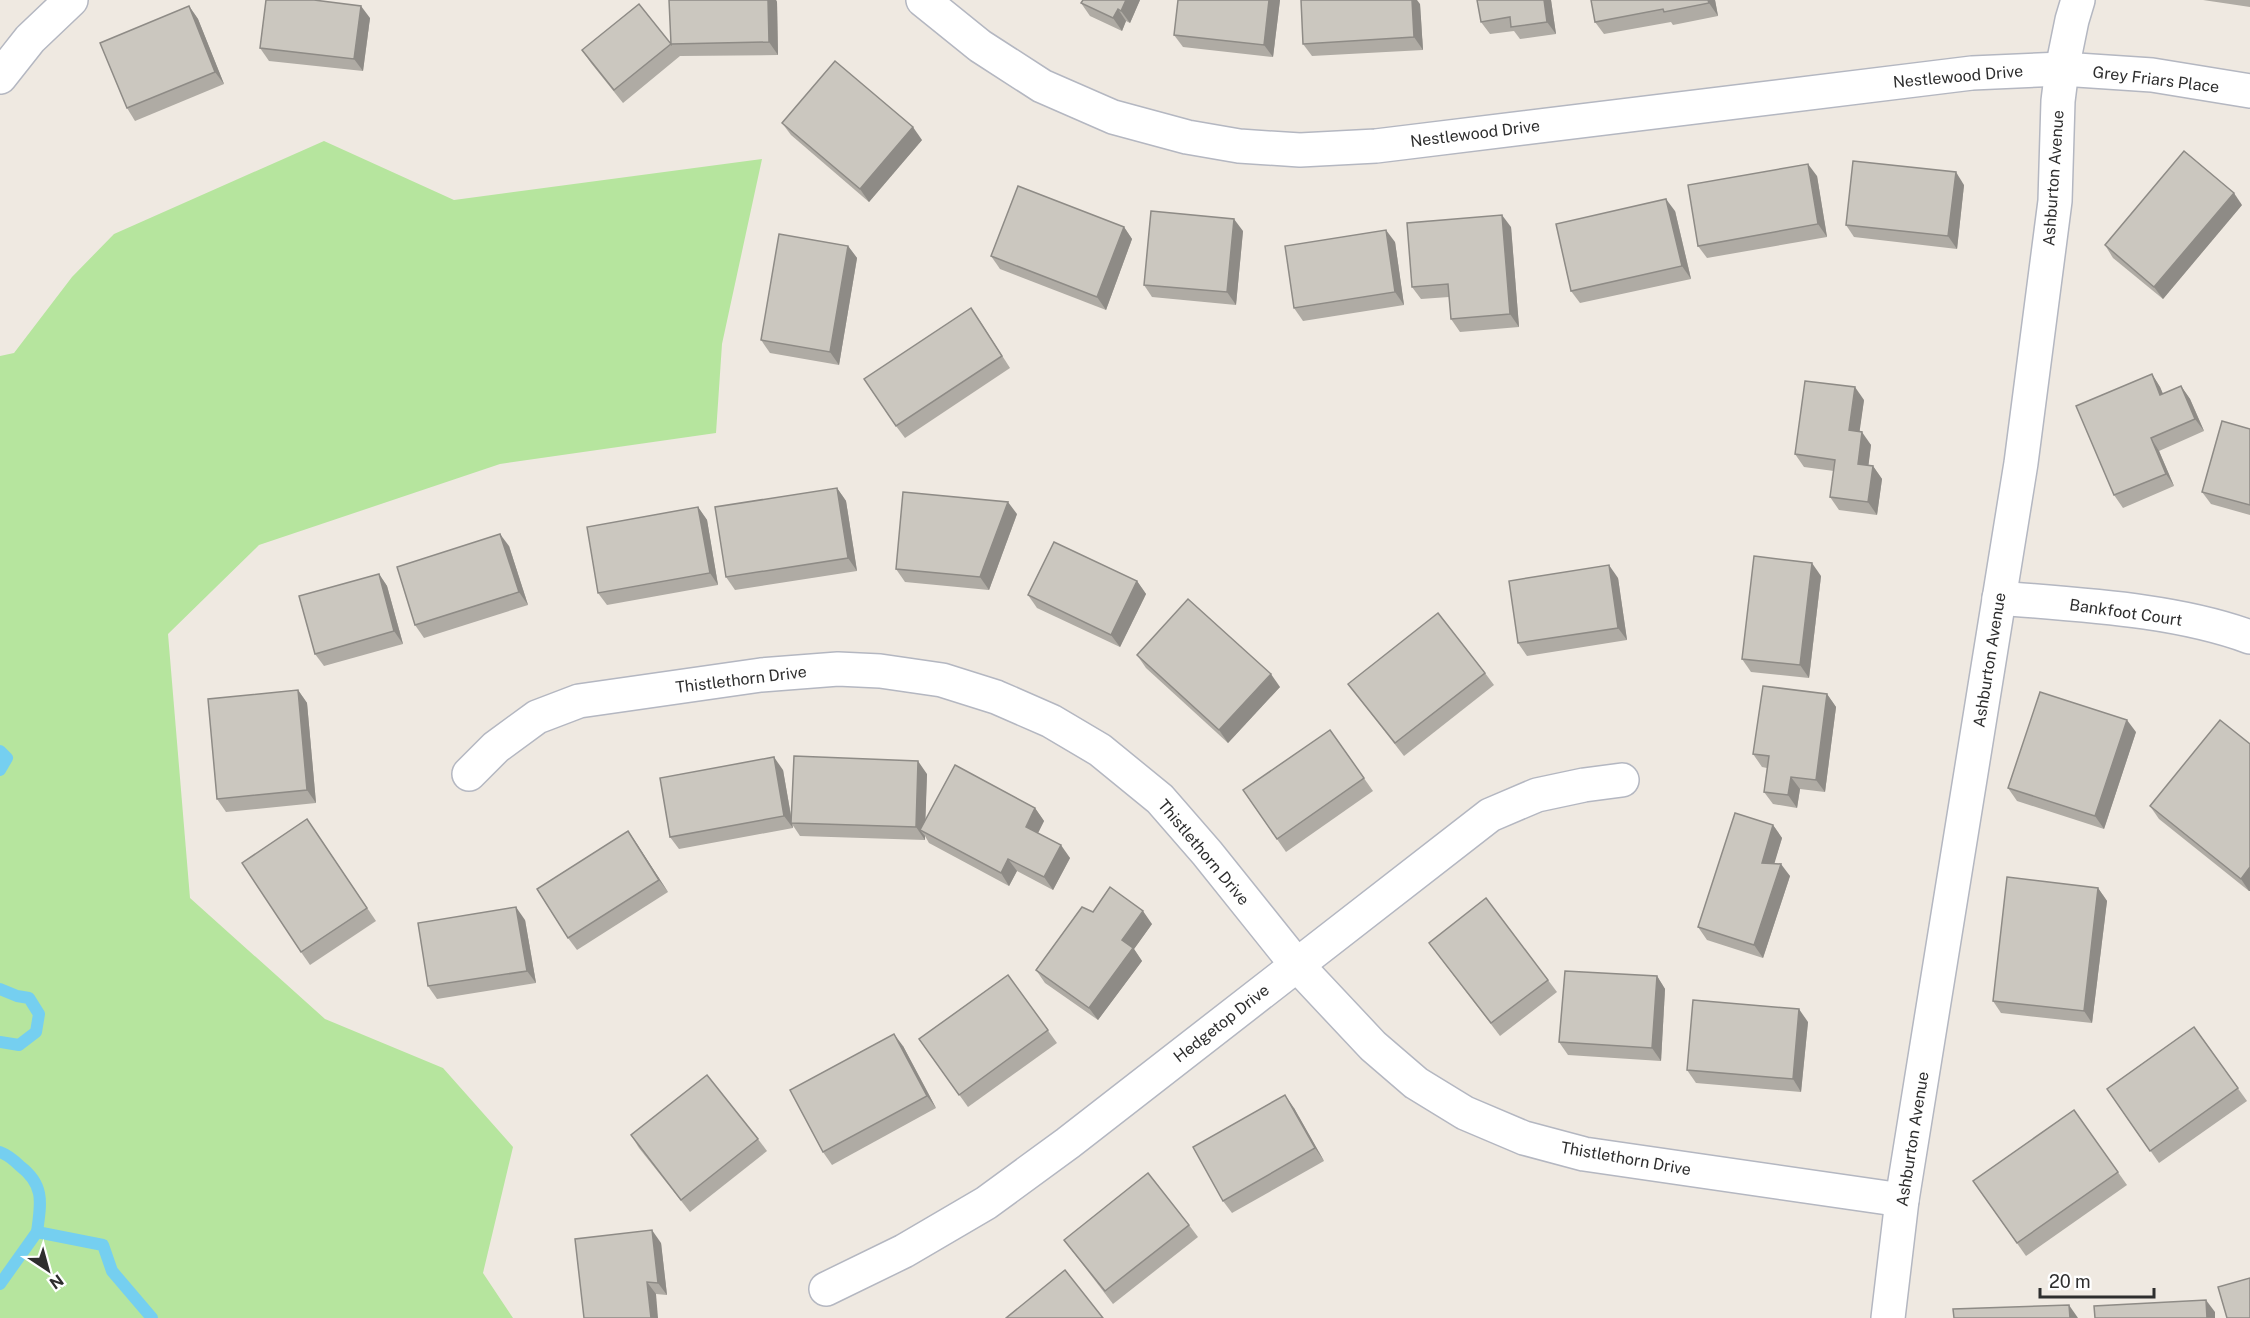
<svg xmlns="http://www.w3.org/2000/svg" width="2250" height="1318" font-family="'Public Sans',sans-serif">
  <rect width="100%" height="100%" fill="#efe9e1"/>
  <path fill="#b6e59e" d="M 324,141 L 454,200 L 762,159 L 722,344 L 716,433 L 500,464 L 259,545 L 168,634 L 190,898 L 325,1019 L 443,1068 L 513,1147 L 483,1273 L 513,1318 L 0,1318 L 0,356 L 14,353 L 72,277 L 114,234 Z"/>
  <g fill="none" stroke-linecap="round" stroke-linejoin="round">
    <g stroke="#75cff0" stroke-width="12">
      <path d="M 0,751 L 7,758 L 0,770"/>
      <path d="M 0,989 L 17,996 L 29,998 L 39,1014 L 36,1032 L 19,1045 L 0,1042"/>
      <path d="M 0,1152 C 8,1155 14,1160 20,1166 C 45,1185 41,1203 37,1232"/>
      <path d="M 0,1284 L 37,1232 L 103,1245 L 112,1271 L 152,1318"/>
    </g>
    <g stroke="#b4b7c1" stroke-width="36">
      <g id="street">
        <path d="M 923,0 L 980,46 L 1042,86 L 1113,117 L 1187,137 L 1239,146 L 1300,150 L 1376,146 L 1972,73 L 2062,69 L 2152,75 L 2250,91"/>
        <path d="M 0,77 L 30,39 L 71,0"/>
        <path d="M 1999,598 C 2080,605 2174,609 2250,637"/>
        <path d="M 469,774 L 496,747 L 537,717 L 579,701 L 761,675 L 838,669 L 880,671 L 942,680 L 996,697 L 1051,721 L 1100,750 L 1160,799 L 1207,853 L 1296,964 L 1373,1046 L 1416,1083 L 1465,1113 L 1524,1138 L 1584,1154 L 1902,1200"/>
        <path d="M 826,1289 L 904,1251 L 986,1203 L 1068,1143 L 1490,815 L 1537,795 L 1584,785 L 1622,780"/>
        <path d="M 1888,1318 L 1902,1200 L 2021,463 L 2055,201 L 2058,101 L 2062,69 L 2072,20 L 2078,0"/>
      </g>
    </g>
    <use href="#street" stroke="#fff" stroke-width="33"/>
  </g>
  <g fill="#afaba4">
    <path d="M 669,0 L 776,0 L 777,2 L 778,55 L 680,56 L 623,103 L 591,63 L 582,50 L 671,44 Z"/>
    <path d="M 1140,0 L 1130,23 L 1126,21 L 1122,31 L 1090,16 L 1081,3 Z"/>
    <path d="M 1178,0 L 1280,0 L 1273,57 L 1183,47 L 1174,35 Z"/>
    <path d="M 1551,0 L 1556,34 L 1520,39 L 1514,31 L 1490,34 L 1481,22 Z"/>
    <path d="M 1591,0 L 1715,0 L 1718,16 L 1673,25 L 1671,22 L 1604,34 L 1595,22 Z"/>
    <path d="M 2203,0 L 2250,0 L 2250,7 Z"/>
    <path d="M 1420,4 L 1423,50 L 1312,56 L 1303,44 Z"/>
    <path d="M 189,6 L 198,19 L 224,84 L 135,121 L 127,108 Z"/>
    <path d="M 370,18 L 363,71 L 269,61 L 260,48 Z"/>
    <path d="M 782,123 L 922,140 L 869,202 L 791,135 Z"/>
    <path d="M 1817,176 L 1827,237 L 1707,258 L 1698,246 Z"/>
    <path d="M 1964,185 L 1957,249 L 1854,237 L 1846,225 Z"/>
    <path d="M 2242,205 L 2163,299 L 2113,258 L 2105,245 Z"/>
    <path d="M 1675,211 L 1691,279 L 1580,303 L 1571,291 Z"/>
    <path d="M 1124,227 L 1132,239 L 1106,310 L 1000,269 L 991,256 Z"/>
    <path d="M 1511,227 L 1519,327 L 1460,332 L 1451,319 L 1449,297 L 1421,299 L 1412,287 Z"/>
    <path d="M 1243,231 L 1236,305 L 1152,297 L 1144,285 Z"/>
    <path d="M 1395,242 L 1404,305 L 1303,321 L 1294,308 Z"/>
    <path d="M 848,246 L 857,258 L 839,365 L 770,353 L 761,340 Z"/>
    <path d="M 980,321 L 1010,368 L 905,438 L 896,426 Z"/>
    <path d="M 2152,374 L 2160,387 L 2163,394 L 2181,386 L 2190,399 L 2204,431 L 2159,451 L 2174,486 L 2123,508 L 2114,495 Z"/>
    <path d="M 1864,400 L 1859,432 L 1871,445 L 1868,466 L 1873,466 L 1882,479 L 1877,515 L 1839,510 L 1830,497 L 1834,471 L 1804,467 L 1795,454 Z"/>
    <path d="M 2250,429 L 2250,515 L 2211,504 L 2202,492 Z"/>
    <path d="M 837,488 L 846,501 L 857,571 L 735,590 L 726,577 Z"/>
    <path d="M 698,507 L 707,520 L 718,585 L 607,605 L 598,593 Z"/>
    <path d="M 1017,514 L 989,590 L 905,582 L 896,569 Z"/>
    <path d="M 509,546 L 528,605 L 424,638 L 415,625 Z"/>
    <path d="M 379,574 L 387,586 L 403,644 L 324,666 L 315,654 Z"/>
    <path d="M 1821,576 L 1809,678 L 1751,672 L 1742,659 Z"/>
    <path d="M 1618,578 L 1627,640 L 1527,656 L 1518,643 Z"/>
    <path d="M 1137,581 L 1146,594 L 1120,647 L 1037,608 L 1028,595 Z"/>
    <path d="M 1137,655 L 1280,687 L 1228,743 L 1146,668 Z"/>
    <path d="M 1485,673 L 1494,685 L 1404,756 L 1348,684 Z"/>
    <path d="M 298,690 L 307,703 L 316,803 L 226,812 L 217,799 Z"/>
    <path d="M 1827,694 L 1836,707 L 1825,792 L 1800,789 L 1797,808 L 1773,804 L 1764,792 L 1767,768 L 1762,767 L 1753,754 Z"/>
    <path d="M 1330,730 L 1373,791 L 1286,852 L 1243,790 Z"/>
    <path d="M 2136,732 L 2104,829 L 2017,801 L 2008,788 Z"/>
    <path d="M 2250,744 L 2250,891 L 2249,891 L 2159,819 L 2150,806 Z"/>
    <path d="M 783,770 L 792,821 L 927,774 L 925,821 L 1035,808 L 1044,821 L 1038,833 L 1070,858 L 1053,890 L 1017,871 L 1009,886 L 929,843 L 925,836 L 925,840 L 800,836 L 792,824 L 793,828 L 679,849 L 670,837 Z"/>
    <path d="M 307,819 L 376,921 L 310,965 L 301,952 Z"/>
    <path d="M 1773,825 L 1782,838 L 1774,863 L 1790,876 L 1763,958 L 1707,940 L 1698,927 Z"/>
    <path d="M 628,831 L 668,892 L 577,950 L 568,938 Z"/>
    <path d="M 2098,888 L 2107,901 L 2092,1023 L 2001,1013 L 1993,1001 Z"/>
    <path d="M 1093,912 L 1152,924 L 1134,949 L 1142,961 L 1098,1020 L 1045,983 L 1036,970 Z"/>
    <path d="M 525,920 L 536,983 L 437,999 L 428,986 Z"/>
    <path d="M 1429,943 L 1548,980 L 1557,992 L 1500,1036 Z"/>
    <path d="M 1008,975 L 1057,1043 L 968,1107 L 919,1039 Z"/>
    <path d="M 1657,976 L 1665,989 L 1661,1061 L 1568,1055 L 1559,1042 Z"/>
    <path d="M 1808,1022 L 1801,1092 L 1696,1083 L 1687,1070 Z"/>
    <path d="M 2194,1027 L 2247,1101 L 2159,1163 L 2107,1089 Z"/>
    <path d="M 903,1046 L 936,1108 L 832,1165 L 823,1152 Z"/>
    <path d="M 1294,1108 L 1324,1161 L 1232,1213 L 1223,1201 Z"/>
    <path d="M 2074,1110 L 2127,1185 L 2026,1256 L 1973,1181 Z"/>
    <path d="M 631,1135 L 758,1139 L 767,1151 L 690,1212 L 639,1148 Z"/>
    <path d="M 1189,1225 L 1198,1237 L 1113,1304 L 1064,1240 Z"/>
    <path d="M 661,1243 L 667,1295 L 656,1294 L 584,1318 Z"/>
  </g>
  <g fill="#8e8b86">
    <path d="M 768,0 L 776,0 L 777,2 L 778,55 L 769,42 Z"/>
    <path d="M 1126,0 L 1140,0 L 1130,23 L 1121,11 Z"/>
    <path d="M 1269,0 L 1280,0 L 1273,57 L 1264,45 Z"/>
    <path d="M 1412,0 L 1417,0 L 1420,4 L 1423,50 L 1414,37 Z"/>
    <path d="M 1544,0 L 1551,0 L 1556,34 L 1547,22 Z"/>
    <path d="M 1708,0 L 1715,0 L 1718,16 L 1709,3 Z"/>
    <path d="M 189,6 L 198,19 L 224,84 L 215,72 Z"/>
    <path d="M 361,6 L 370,18 L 363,71 L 354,59 Z"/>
    <path d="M 1118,9 L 1126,21 L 1122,31 L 1113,18 Z"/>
    <path d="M 913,127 L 922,140 L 869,202 L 860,189 Z"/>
    <path d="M 1808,164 L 1817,176 L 1827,237 L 1818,224 Z"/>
    <path d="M 1956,172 L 1964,185 L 1957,249 L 1948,236 Z"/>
    <path d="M 2234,193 L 2242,205 L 2163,299 L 2154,287 Z"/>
    <path d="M 1666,199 L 1675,211 L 1691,279 L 1682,266 Z"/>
    <path d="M 1502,215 L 1511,227 L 1519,327 L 1510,314 Z"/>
    <path d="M 1234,219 L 1243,231 L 1236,305 L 1227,292 Z"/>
    <path d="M 1124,227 L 1132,239 L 1106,310 L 1097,297 Z"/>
    <path d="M 1386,230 L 1395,242 L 1404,305 L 1395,292 Z"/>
    <path d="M 848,246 L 857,258 L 839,365 L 830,352 Z"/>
    <path d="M 2152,374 L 2160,387 L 2169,408 L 2160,395 Z"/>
    <path d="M 2181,386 L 2190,399 L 2204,431 L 2195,419 Z"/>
    <path d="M 1855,387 L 1864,400 L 1858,443 L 1849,430 Z"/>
    <path d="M 1862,432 L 1871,445 L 1867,477 L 1858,464 Z"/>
    <path d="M 2151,438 L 2159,451 L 2174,486 L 2166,474 Z"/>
    <path d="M 1873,466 L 1882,479 L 1877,515 L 1868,502 Z"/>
    <path d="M 837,488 L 846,501 L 857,571 L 848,558 Z"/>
    <path d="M 1008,502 L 1017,514 L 989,590 L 980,577 Z"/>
    <path d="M 698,507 L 707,520 L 718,585 L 710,573 Z"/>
    <path d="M 500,534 L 509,546 L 528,605 L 519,592 Z"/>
    <path d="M 1812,563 L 1821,576 L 1809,678 L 1800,665 Z"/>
    <path d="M 1609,565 L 1618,578 L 1627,640 L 1618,628 Z"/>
    <path d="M 379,574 L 387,586 L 403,644 L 394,631 Z"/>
    <path d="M 1137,581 L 1146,594 L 1120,647 L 1111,635 Z"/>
    <path d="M 1271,674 L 1280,687 L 1228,743 L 1219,730 Z"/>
    <path d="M 298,690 L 307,703 L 316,803 L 307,790 Z"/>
    <path d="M 1827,694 L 1836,707 L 1825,792 L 1816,780 Z"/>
    <path d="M 2127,720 L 2136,732 L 2104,829 L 2095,816 Z"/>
    <path d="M 774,757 L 783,770 L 793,828 L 784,816 Z"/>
    <path d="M 918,761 L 927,774 L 925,833 L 920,830 L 925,836 L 925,840 L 916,827 Z"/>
    <path d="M 1791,777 L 1800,789 L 1797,808 L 1788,795 Z"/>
    <path d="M 1035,808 L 1044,821 L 1035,839 L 1026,827 Z"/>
    <path d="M 1773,825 L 1782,838 L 1771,875 L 1762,863 Z"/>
    <path d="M 628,831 L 637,844 L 668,892 L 659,880 Z"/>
    <path d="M 1061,845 L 1070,858 L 1053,890 L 1044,877 Z"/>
    <path d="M 1008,859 L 1017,871 L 1009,886 L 1001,873 Z"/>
    <path d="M 1781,864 L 1790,876 L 1763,958 L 1754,945 Z"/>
    <path d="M 2250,867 L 2250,891 L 2249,891 L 2241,879 Z"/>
    <path d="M 2098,888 L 2107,901 L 2092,1023 L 2084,1011 Z"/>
    <path d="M 516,907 L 525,920 L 536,983 L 527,971 Z"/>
    <path d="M 1143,911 L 1152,924 L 1134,949 L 1142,961 L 1098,1020 L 1089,1008 L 1122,940 Z"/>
    <path d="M 1657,976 L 1665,989 L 1661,1061 L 1652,1048 Z"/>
    <path d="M 1799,1009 L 1808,1022 L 1801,1092 L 1793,1079 Z"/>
    <path d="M 894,1034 L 903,1046 L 936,1108 L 927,1096 Z"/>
    <path d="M 1285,1095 L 1294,1108 L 1324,1161 L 1315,1148 Z"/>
    <path d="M 652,1230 L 661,1243 L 667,1295 L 658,1283 Z"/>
    <path d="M 647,1282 L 656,1294 L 658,1318 L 651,1318 Z"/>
    <path d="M 2206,1300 L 2215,1312 L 2215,1318 L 2207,1318 Z"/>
    <path d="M 2069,1305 L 2078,1318 L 2070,1318 Z"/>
  </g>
  <g fill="#cbc7bf" stroke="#8e8b86" stroke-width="1.5">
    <path d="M 266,0 L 314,0 L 361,6 L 354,59 L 260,48 Z"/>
    <path d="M 669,0 L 768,0 L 769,42 L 671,44 L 614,90 L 582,50 L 639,4 L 671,44 Z"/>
    <path d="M 1083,0 L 1126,0 L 1121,11 L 1118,9 L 1113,18 L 1081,3 Z"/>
    <path d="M 1178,0 L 1269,0 L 1264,45 L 1174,35 Z"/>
    <path d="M 1301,0 L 1412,0 L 1414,37 L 1303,44 Z"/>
    <path d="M 1477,0 L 1544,0 L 1547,22 L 1511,27 L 1510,17 L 1481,22 Z"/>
    <path d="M 1591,0 L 1708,0 L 1709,3 L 1664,12 L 1663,9 L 1595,22 Z"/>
    <path d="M 189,6 L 215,72 L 127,108 L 100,43 Z"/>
    <path d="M 835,61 L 913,127 L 860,189 L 782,123 Z"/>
    <path d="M 2184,151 L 2234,193 L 2154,287 L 2105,245 Z"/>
    <path d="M 1853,161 L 1956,172 L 1948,236 L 1846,225 Z"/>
    <path d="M 1808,164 L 1818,224 L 1698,246 L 1688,185 Z"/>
    <path d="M 1018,186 L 1124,227 L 1097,297 L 991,256 Z"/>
    <path d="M 1666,199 L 1682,266 L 1571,291 L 1556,224 Z"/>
    <path d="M 1151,211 L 1234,219 L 1227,292 L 1144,285 Z"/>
    <path d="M 1502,215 L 1510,314 L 1451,319 L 1448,284 L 1412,287 L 1407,223 Z"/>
    <path d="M 1386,230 L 1395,292 L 1294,308 L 1285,246 Z"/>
    <path d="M 779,234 L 848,246 L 830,352 L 761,340 Z"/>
    <path d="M 971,308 L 1002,356 L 896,426 L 864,379 Z"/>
    <path d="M 2152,374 L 2160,395 L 2181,386 L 2195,419 L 2151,438 L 2166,474 L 2114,495 L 2076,406 Z"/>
    <path d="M 1805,381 L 1855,387 L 1849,430 L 1862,432 L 1858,464 L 1873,466 L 1868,502 L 1830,497 L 1835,460 L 1795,454 Z"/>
    <path d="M 2222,421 L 2250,429 L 2250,505 L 2202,492 Z"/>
    <path d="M 837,488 L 848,558 L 726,577 L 715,507 Z"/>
    <path d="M 903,492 L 1008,502 L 980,577 L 896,569 Z"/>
    <path d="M 698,507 L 710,573 L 598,593 L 587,527 Z"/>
    <path d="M 500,534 L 519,592 L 415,625 L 397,567 Z"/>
    <path d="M 1054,542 L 1137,581 L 1111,635 L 1028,595 Z"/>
    <path d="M 1754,556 L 1812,563 L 1800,665 L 1742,659 Z"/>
    <path d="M 1609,565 L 1618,628 L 1518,643 L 1509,581 Z"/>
    <path d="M 379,574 L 394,631 L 315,654 L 299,596 Z"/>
    <path d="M 1188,599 L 1271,674 L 1219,730 L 1137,655 Z"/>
    <path d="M 1438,613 L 1485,673 L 1395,743 L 1348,684 Z"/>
    <path d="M 1763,686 L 1827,694 L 1816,780 L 1791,777 L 1788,795 L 1764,792 L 1769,756 L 1753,754 Z"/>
    <path d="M 298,690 L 307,790 L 217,799 L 208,699 Z"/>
    <path d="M 2040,692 L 2127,720 L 2095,816 L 2008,788 Z"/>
    <path d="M 2220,720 L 2250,744 L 2250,867 L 2241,879 L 2150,806 Z"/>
    <path d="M 1330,730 L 1364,778 L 1277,839 L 1243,790 Z"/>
    <path d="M 794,756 L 918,761 L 916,827 L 791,823 Z"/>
    <path d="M 774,757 L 784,816 L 670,837 L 660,778 Z"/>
    <path d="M 955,765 L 1035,808 L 1026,827 L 1061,845 L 1044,877 L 1008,859 L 1001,873 L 920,830 Z"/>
    <path d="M 1735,813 L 1773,825 L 1762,863 L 1781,864 L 1754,945 L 1698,927 Z"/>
    <path d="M 307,819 L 367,908 L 301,952 L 242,863 Z"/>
    <path d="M 628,831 L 659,880 L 568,938 L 537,889 Z"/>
    <path d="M 2007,877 L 2098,888 L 2084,1011 L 1993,1001 Z"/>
    <path d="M 1110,887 L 1143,911 L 1122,940 L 1133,948 L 1089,1008 L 1036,970 L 1082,907 L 1093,912 Z"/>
    <path d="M 1486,898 L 1548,980 L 1491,1023 L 1429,943 Z"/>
    <path d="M 516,907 L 527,971 L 428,986 L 418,923 Z"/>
    <path d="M 1565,971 L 1657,976 L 1652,1048 L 1559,1042 Z"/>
    <path d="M 1008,975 L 1048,1030 L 959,1095 L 919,1039 Z"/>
    <path d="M 1693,1000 L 1799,1009 L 1793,1079 L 1687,1070 Z"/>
    <path d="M 2194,1027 L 2238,1088 L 2150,1151 L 2107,1089 Z"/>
    <path d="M 894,1034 L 927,1096 L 823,1152 L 790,1090 Z"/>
    <path d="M 707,1075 L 758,1139 L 681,1200 L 631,1135 Z"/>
    <path d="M 1285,1095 L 1315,1148 L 1223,1201 L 1193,1147 Z"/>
    <path d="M 2074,1110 L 2118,1172 L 2017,1243 L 1973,1181 Z"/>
    <path d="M 1148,1173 L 1189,1225 L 1105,1291 L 1064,1240 Z"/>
    <path d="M 652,1230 L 658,1283 L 647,1282 L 651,1318 L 584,1318 L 575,1239 Z"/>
    <path d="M 1065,1270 L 1103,1318 L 1006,1318 Z"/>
    <path d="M 2250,1278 L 2250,1318 L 2227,1318 L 2218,1287 Z"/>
    <path d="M 2206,1300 L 2207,1318 L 2095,1318 L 2094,1306 Z"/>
    <path d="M 2069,1305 L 2070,1318 L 1954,1318 L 1953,1309 Z"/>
  </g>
  <g text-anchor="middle" stroke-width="4.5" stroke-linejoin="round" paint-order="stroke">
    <g font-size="16" fill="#2e2e2e" stroke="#fff">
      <text transform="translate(1958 76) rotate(-5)" y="6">Nestlewood Drive</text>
      <text transform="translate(2156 79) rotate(7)" y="6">Grey Friars Place</text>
      <text transform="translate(1475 133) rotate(-7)" y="6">Nestlewood Drive</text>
      <text transform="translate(2053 178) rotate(-86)" y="6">Ashburton Avenue</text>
      <text transform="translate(2126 612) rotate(8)" y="6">Bankfoot Court</text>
      <text transform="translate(1989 660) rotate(-81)" y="6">Ashburton Avenue</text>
      <text transform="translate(741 679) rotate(-7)" y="6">Thistlethorn Drive</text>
      <text transform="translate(1204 852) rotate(50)" y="6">Thistlethorn Drive</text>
      <text transform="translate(1221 1023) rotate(-38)" y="6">Hedgetop Drive</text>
      <text transform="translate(1912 1139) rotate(-81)" y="6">Ashburton Avenue</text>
      <text transform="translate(1626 1158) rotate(10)" y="6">Thistlethorn Drive</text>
    </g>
  </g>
  <g transform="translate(48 1270) rotate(144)" stroke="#ffffff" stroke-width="4.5" paint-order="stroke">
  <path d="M0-4.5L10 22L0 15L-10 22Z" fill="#2e2e2e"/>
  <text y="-9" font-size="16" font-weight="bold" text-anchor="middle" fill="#2e2e2e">N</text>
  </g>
  <path d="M2040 1288v9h114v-9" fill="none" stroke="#2e2e2e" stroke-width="3"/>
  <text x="2049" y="1288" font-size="18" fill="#2e2e2e" stroke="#ffffff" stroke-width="4.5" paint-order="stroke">20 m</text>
</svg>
